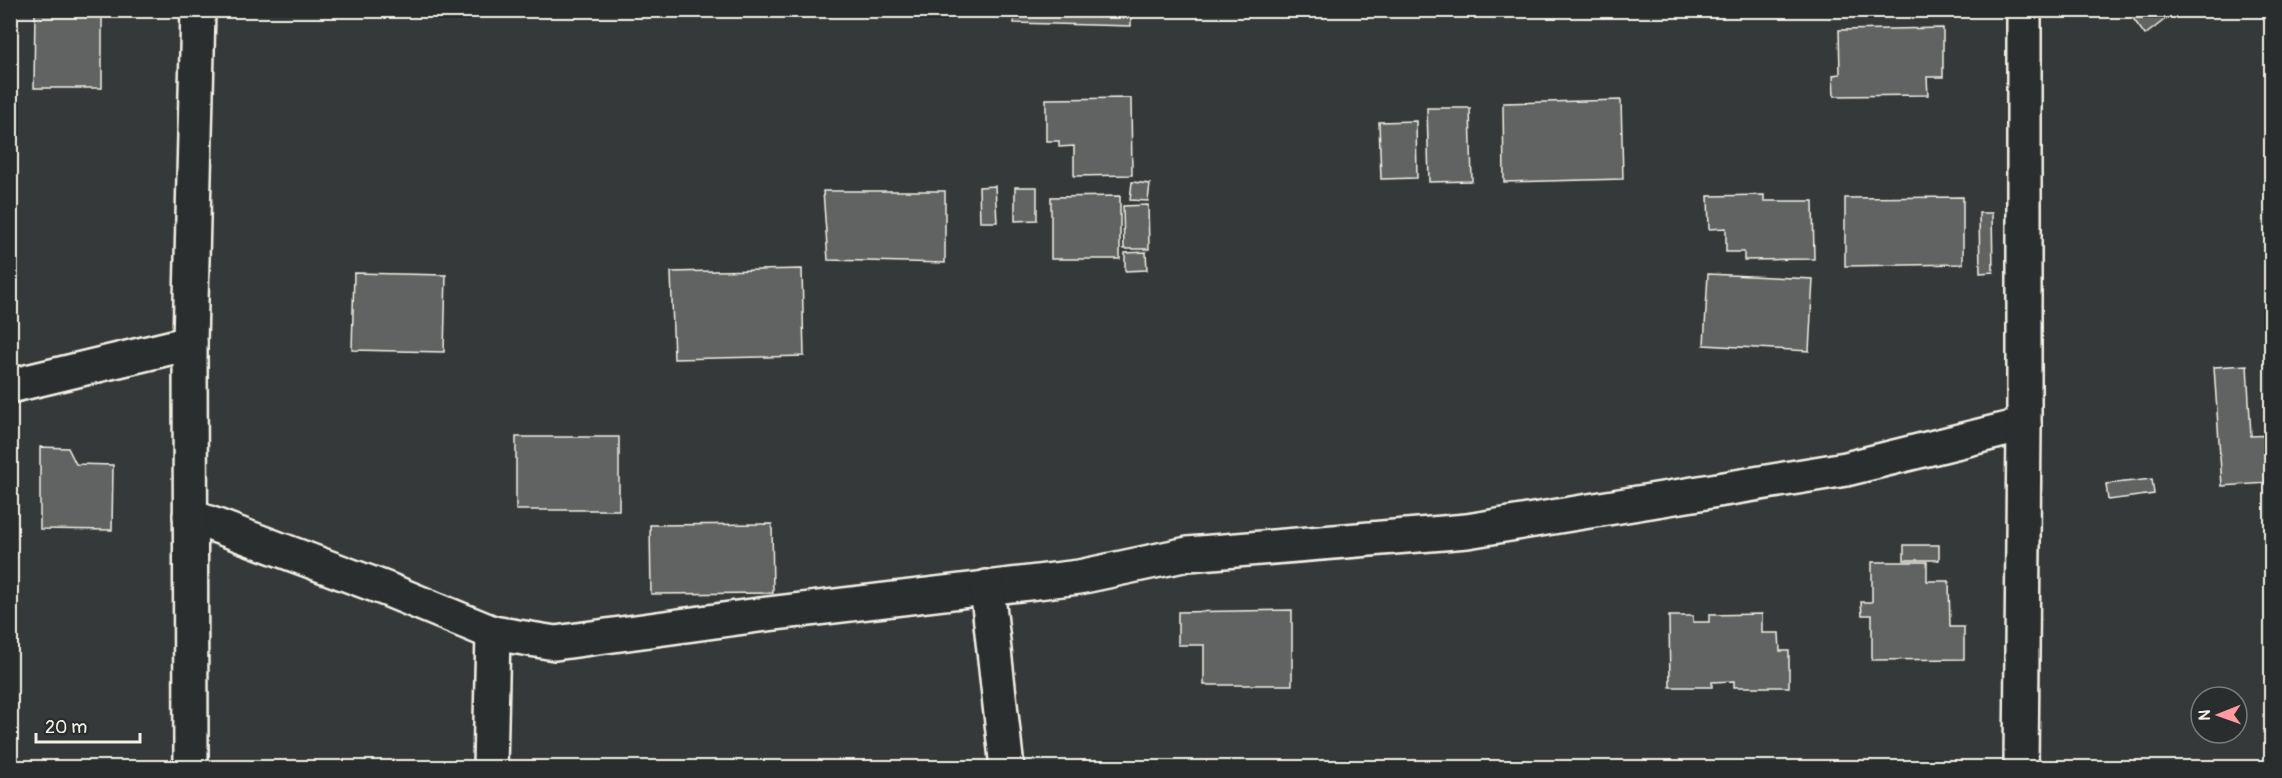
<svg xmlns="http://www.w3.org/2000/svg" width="2282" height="778" font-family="Pangolin,sans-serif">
  <rect width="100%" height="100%" fill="#363939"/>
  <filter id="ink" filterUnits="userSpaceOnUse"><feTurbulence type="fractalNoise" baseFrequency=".0167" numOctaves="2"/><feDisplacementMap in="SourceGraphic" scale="12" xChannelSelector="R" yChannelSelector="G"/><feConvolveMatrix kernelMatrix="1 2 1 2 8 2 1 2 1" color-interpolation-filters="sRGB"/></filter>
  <g filter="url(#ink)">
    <g fill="#616362" stroke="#f4f1e8" stroke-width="1.5">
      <path d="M 35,10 L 102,10 L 102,88 L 34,88 Z"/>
      <path d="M 1014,10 L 1131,10 L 1131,26 L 1014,23 Z"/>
      <path d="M 2127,10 L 2177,10 L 2145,35 Z"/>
      <path d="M 1943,28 L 1943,77 L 1927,77 L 1928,95 L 1834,96 L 1833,75 L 1840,74 L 1839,30 Z"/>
      <path d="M 1131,98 L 1132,175 L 1074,176 L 1074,146 L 1059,147 L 1059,141 L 1046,141 L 1046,99 Z"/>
      <path d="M 1621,100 L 1623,179 L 1504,182 L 1503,103 Z"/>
      <path d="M 1427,108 L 1470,108 L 1472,181 L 1429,182 Z"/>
      <path d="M 1416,121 L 1417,178 L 1381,179 L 1379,122 Z"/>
      <path d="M 1132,182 L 1150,184 L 1148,201 L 1130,200 Z"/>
      <path d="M 995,186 L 997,222 L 980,222 L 979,187 Z"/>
      <path d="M 1015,187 L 1037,187 L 1037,220 L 1015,221 Z"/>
      <path d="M 823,191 L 945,191 L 945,263 L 828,260 Z"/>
      <path d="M 1764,195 L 1764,201 L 1813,201 L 1814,259 L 1744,260 L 1744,252 L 1726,252 L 1726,228 L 1709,229 L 1708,196 Z"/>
      <path d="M 1120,196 L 1120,259 L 1051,259 L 1051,197 Z"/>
      <path d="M 1963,197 L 1963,264 L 1845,266 L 1845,198 Z"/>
      <path d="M 1148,205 L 1149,249 L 1124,249 L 1123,206 Z"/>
      <path d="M 1979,213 L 1992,213 L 1993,272 L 1980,273 Z"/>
      <path d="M 1146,252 L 1147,270 L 1125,271 L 1125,253 Z"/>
      <path d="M 802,269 L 804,356 L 674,359 L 671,272 Z"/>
      <path d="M 354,273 L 446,275 L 444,352 L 352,350 Z"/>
      <path d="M 1708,274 L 1813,279 L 1809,351 L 1704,345 Z"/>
      <path d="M 2272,283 L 2272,357 L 2267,284 Z"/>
      <path d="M 2247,365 L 2251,436 L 2272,435 L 2272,508 L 2270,508 L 2268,483 L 2222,486 L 2214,367 Z"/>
      <rect x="516" y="437" width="103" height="73"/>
      <path d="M 40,447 L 68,448 L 76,464 L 113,465 L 112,530 L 40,529 Z"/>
      <path d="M 2152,479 L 2154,494 L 2108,500 L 2106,484 Z"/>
      <path d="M 772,524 L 773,593 L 651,594 L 650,525 Z"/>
      <rect x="1904" y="545" width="35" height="15"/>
      <path d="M 1872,562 L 1927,562 L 1927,581 L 1949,581 L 1950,627 L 1964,627 L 1964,659 L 1872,660 L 1872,615 L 1862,615 L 1861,602 L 1872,602 Z"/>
      <path d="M 1292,610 L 1292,685 L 1204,685 L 1204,645 L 1178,645 L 1178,612 Z"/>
      <path d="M 1762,614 L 1762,633 L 1779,633 L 1780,651 L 1789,651 L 1789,687 L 1734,687 L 1734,681 L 1712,682 L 1712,687 L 1670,687 L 1669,616 L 1693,616 L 1693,622 L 1709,622 L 1709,615 Z"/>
    </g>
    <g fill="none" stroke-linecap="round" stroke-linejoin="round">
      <g stroke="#f4f1e8" stroke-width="38">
        <g id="minor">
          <path d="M 10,386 L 190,343"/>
          <path d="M 190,516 L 386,589 L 493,633 L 555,643 L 759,615 L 1079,577 L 1188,554 L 1467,531 L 1846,469 L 2024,425"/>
          <path d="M 987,587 L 1007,768"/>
          <path d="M 191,768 L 190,343 L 198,10"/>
          <path d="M 490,768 L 493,633"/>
          <path d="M 2021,768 L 2024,425 L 2024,10"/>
        </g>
      </g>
      <use href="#minor" stroke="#2a2d2e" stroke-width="33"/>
    </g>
  </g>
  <rect width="2282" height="778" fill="none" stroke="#2a2d2e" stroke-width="36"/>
  <rect x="18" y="18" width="2246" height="742" fill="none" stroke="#f4f1e8" stroke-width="2" filter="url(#ink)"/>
  <g transform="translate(2219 715) rotate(269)"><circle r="28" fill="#2a2d2e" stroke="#7b7b78" stroke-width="1.5"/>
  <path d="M0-4.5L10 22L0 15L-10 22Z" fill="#ff9aa2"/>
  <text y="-9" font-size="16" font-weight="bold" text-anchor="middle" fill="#f4f1e8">N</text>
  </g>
  <path d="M36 733v9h104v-9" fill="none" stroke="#f4f1e8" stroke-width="3"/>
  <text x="45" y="733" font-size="18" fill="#f4f1e8" stroke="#2a2d2e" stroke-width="4.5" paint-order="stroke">20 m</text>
</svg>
